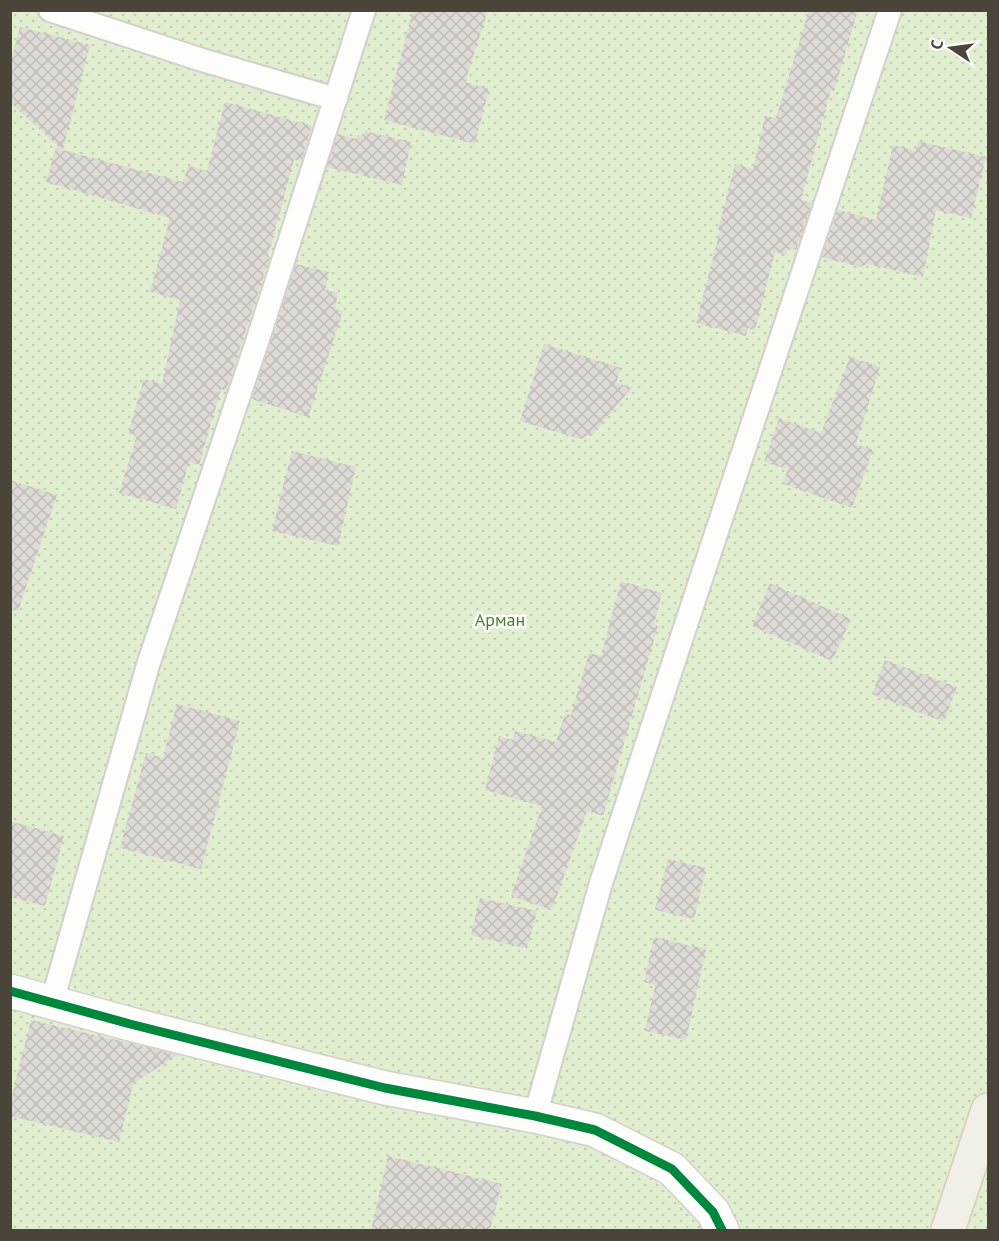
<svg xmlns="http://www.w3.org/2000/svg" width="999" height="1241" font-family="'PT Sans',sans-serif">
  <defs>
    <pattern id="garden-dots" width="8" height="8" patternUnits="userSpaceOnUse" patternTransform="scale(1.5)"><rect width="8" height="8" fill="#e1eecf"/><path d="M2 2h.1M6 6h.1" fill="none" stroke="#c3cdb2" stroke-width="1.8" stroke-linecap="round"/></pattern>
    <pattern id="building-cross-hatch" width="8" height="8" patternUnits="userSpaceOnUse" patternTransform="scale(1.5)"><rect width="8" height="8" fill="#dedbd6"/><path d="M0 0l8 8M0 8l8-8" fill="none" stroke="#c0bdb8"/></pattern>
  </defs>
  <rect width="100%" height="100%" fill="#f4f2ee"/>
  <rect fill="url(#garden-dots)" x="11" y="11" width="977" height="1219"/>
  <g fill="url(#building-cross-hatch)">
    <path d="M 413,10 L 488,10 L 465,82 L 489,89 L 475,144 L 384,120 Z"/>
    <path d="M 809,10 L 858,10 L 834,91 L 831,90 L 801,200 L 812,203 L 796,250 L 788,248 L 786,255 L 775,252 L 755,330 L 748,328 L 746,336 L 696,323 L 720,231 L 718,230 L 735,164 L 753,169 L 765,116 L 776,118 Z"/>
    <path d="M 20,27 L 90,45 L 63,150 L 183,182 L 188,166 L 207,171 L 225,102 L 312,126 L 301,161 L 294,160 L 268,256 L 270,257 L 226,391 L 221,389 L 199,465 L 189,462 L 176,509 L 119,493 L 137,435 L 128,433 L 144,379 L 162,384 L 180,300 L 150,292 L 170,218 L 46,182 L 56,148 L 61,149 L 10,102 L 10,64 Z"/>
    <path d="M 365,131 L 411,142 L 402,185 L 327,167 L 338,134 L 356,139 L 357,135 L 364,137 Z"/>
    <path d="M 918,141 L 986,157 L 971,218 L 936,210 L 923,277 L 867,264 L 860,267 L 822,257 L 838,210 L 876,220 L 893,145 L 916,151 Z"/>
    <path d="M 296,264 L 329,272 L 325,290 L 338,293 L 335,309 L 343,311 L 308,417 L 252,399 Z"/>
    <path d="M 544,344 L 621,368 L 616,383 L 632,387 L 593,434 L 580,439 L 520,421 Z"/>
    <path d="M 850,357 L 880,367 L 856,444 L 873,450 L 852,508 L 783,484 L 788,469 L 764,462 L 779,418 L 821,433 Z"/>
    <path d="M 292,451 L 356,467 L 338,546 L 272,531 Z"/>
    <path d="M 10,480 L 57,495 L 18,611 L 10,610 Z"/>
    <path d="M 621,581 L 662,593 L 654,624 L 658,626 L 603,816 L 587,811 L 552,910 L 511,896 L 542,806 L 485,790 L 499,736 L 513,740 L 515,731 L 556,742 L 565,714 L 571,715 L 589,653 L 601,656 Z"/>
    <path d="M 770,583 L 851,619 L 832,661 L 752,626 Z"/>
    <path d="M 885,660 L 957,687 L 944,722 L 872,694 Z"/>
    <path d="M 177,704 L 240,721 L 201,869 L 120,848 L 146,753 L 163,758 Z"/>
    <path d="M 10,821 L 64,836 L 45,906 L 10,897 Z"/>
    <path d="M 668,859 L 706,868 L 694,919 L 655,910 Z"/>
    <path d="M 480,898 L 537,911 L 527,949 L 471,935 Z"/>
    <path d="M 654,937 L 706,949 L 686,1040 L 645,1031 L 655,985 L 644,982 Z"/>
    <path d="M 31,1020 L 146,1047 L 177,1055 L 133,1084 L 119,1142 L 10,1116 L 10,1103 Z"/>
    <path d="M 388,1156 L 502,1184 L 490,1230 L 371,1230 Z"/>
  </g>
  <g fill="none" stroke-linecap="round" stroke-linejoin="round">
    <g stroke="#d2d0cb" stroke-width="26">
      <g id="service">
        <path d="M 50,10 L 202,60 L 336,99"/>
        <path d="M 52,1002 L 148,665 L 256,345 L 364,10"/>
        <path d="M 535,1116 L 601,883 L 699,585 L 890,10"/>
      </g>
    </g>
    <g stroke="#d2d0cb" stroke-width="36">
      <path id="minor" d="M 10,991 L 130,1024 L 385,1088 L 535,1116 L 595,1130 L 672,1169 L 713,1212 L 722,1230"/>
    </g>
    <g stroke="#d6cebb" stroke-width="36">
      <path id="primary" d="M 948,1230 L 988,1110"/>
    </g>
    <use href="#service" stroke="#fdfdfc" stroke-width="22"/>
    <use href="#minor" stroke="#fdfdfc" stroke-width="33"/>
    <use href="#primary" stroke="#f2efe6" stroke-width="33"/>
    <g stroke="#fff" stroke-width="13">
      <path id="cycleway" d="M 10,991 L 130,1024 L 385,1088 L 535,1116 L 595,1130 L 672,1169 L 713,1212 L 722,1230"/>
    </g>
    <use href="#cycleway" stroke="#00873e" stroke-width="9"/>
  </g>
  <g text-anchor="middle" stroke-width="5" stroke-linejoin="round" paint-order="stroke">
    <g font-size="18" fill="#4a7f2a" stroke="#fff">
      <text x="500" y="626">Арман</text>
    </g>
  </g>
  <rect width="999" height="1241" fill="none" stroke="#4b4439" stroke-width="24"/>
  <g transform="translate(951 48) rotate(283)" stroke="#ffffff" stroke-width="4.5" paint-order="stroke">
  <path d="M0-4.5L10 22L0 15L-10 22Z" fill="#4b4439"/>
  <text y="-9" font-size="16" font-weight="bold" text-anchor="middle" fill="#4b4439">С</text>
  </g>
</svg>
